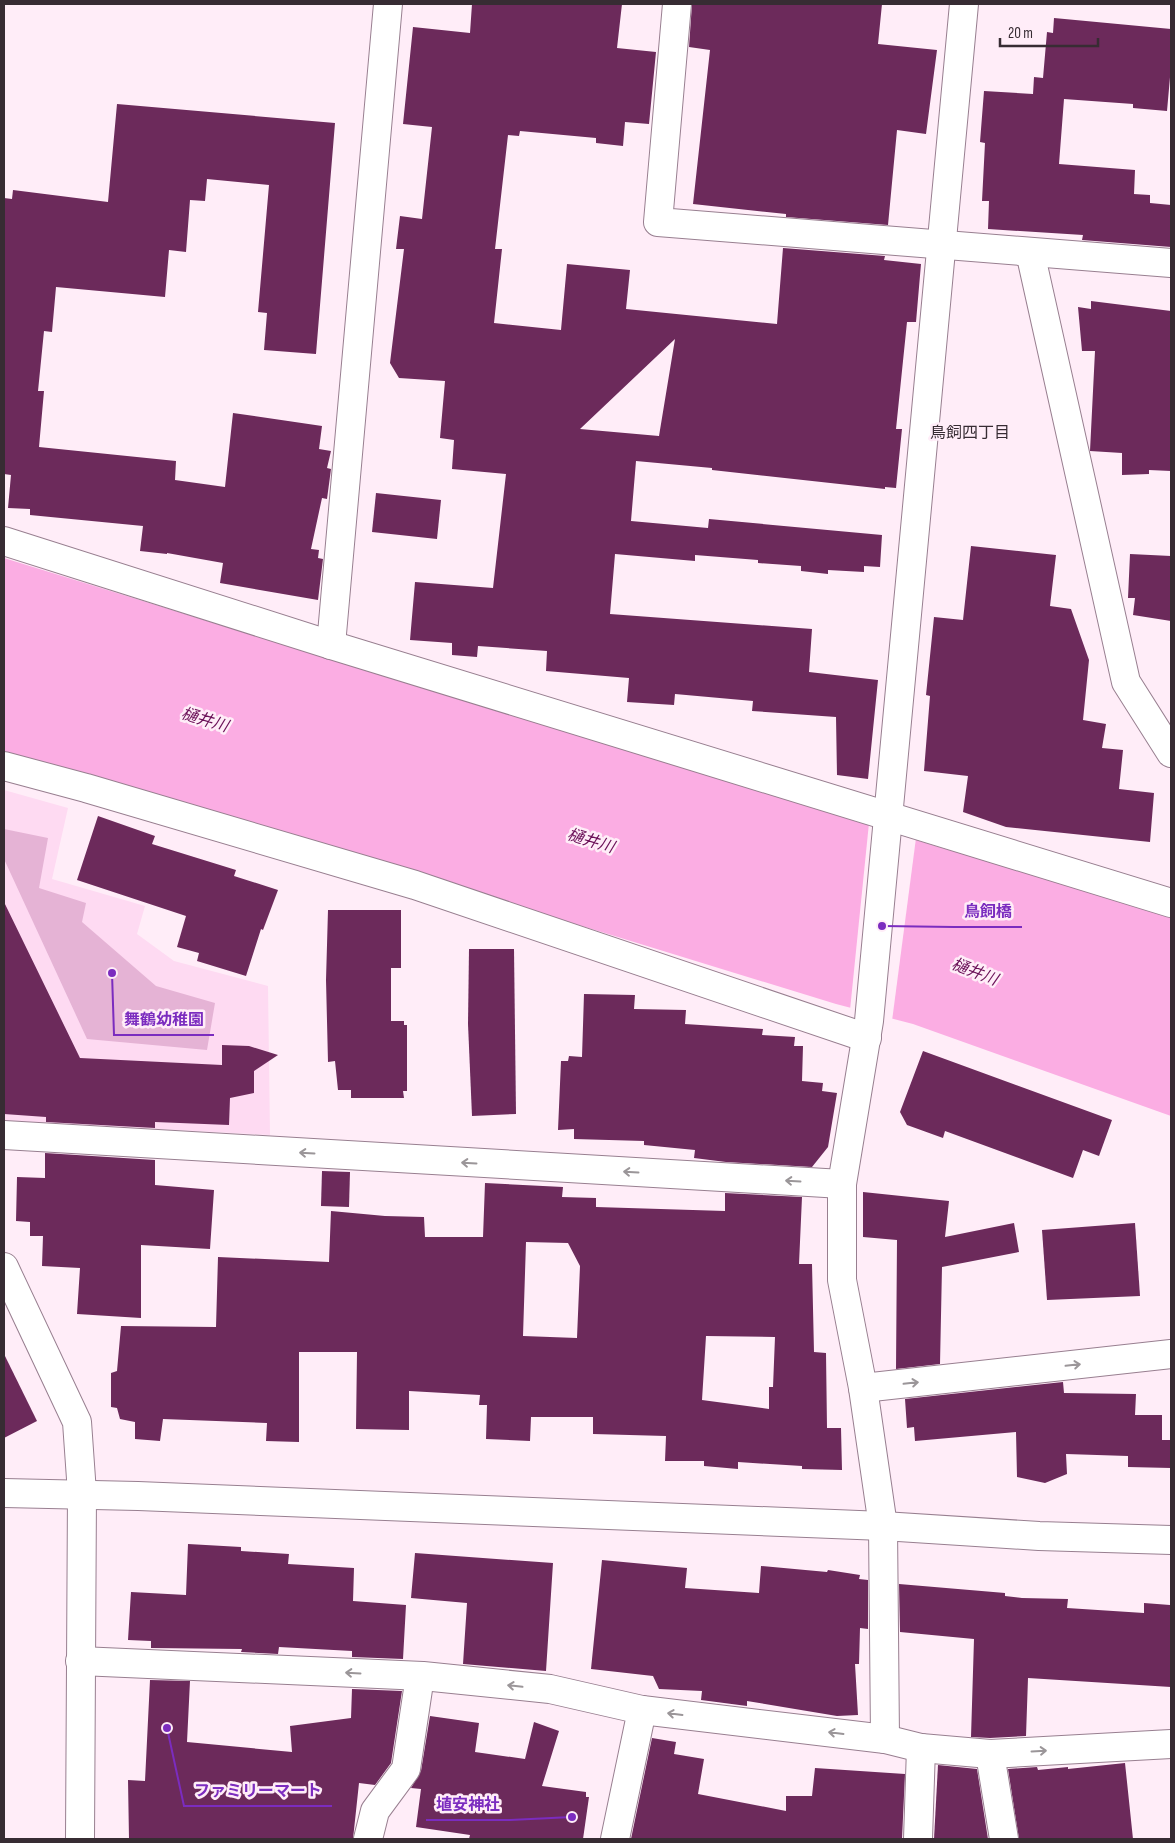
<svg xmlns="http://www.w3.org/2000/svg" width="1175" height="1843" font-family="'Sofia Sans Condensed','Noto Sans JP',sans-serif">
  <rect width="100%" height="100%" fill="#ffedf8"/>
  <path fill="#fedaf2" d="M 4,790 L 68,808 L 52,879 L 145,906 L 137,934 L 174,961 L 268,986 L 270,1135 L 4,1121 Z"/>
  <path fill="#e5b3d5" d="M 4,829 L 48,838 L 39,888 L 86,903 L 82,922 L 156,986 L 215,1003 L 207,1050 L 87,1039 L 4,859 Z"/>
  <path fill="#fbade3" d="M 4,558 L 942,848 L 1171,913 L 1171,1116 L 913,1024 L 836,1004 L 149,793 L 4,751 Z"/>
  <path fill="#ffedf8" d="M 869,823 L 916,838 L 892,1021 L 850,1010 Z"/>
  <g fill="#6c2a5b" fill-rule="evenodd">
    <path d="M 472,4 L 622,4 L 617,48 L 656,52 L 649,124 L 625,122 L 623,146 L 596,143 L 596,138 L 520,131 L 519,136 L 508,135 L 495,249 L 502,249 L 494,323 L 561,330 L 567,264 L 630,270 L 626,309 L 777,324 L 783,248 L 885,256 L 884,260 L 921,264 L 916,322 L 907,322 L 896,429 L 902,429 L 896,488 L 885,487 L 885,489 L 712,470 L 712,468 L 636,461 L 631,521 L 708,528 L 709,519 L 882,535 L 880,567 L 864,566 L 864,572 L 828,570 L 828,574 L 801,571 L 801,566 L 758,563 L 758,560 L 695,555 L 695,561 L 615,554 L 610,614 L 812,629 L 809,672 L 878,680 L 868,779 L 837,775 L 836,717 L 752,711 L 753,701 L 675,694 L 674,705 L 627,702 L 629,678 L 546,671 L 547,651 L 478,646 L 477,657 L 452,655 L 452,643 L 410,640 L 415,582 L 493,588 L 506,474 L 452,469 L 454,440 L 440,438 L 445,381 L 399,378 L 390,363 L 404,249 L 396,249 L 400,216 L 422,219 L 432,127 L 403,124 L 413,27 L 470,33 ZM 675,339 L 659,436 L 580,429 Z"/>
    <path d="M 692,4 L 882,4 L 878,44 L 937,50 L 926,134 L 897,130 L 888,225 L 786,217 L 786,214 L 693,204 L 710,50 L 689,47 Z"/>
    <path d="M 1054,18 L 1171,29 L 1171,66 L 1167,111 L 1133,108 L 1133,104 L 1064,99 L 1059,164 L 1135,170 L 1134,194 L 1150,195 L 1150,203 L 1171,205 L 1171,247 L 1082,240 L 1083,235 L 988,229 L 989,201 L 982,201 L 985,143 L 980,142 L 984,91 L 1033,94 L 1034,77 L 1043,78 L 1047,32 L 1053,33 Z"/>
    <path d="M 117,104 L 335,123 L 316,354 L 264,350 L 267,313 L 258,312 L 269,185 L 207,179 L 205,201 L 190,200 L 186,252 L 169,250 L 165,297 L 56,287 L 52,332 L 44,331 L 38,391 L 44,391 L 39,447 L 176,461 L 175,480 L 225,487 L 233,413 L 322,426 L 319,449 L 331,451 L 327,468 L 331,469 L 327,499 L 322,498 L 311,549 L 319,550 L 318,558 L 323,559 L 318,600 L 220,583 L 223,563 L 167,553 L 167,554 L 140,551 L 143,526 L 30,515 L 30,509 L 8,508 L 11,475 L 4,474 L 4,198 L 12,199 L 13,190 L 108,202 Z"/>
    <path d="M 1091,301 L 1171,311 L 1171,471 L 1149,470 L 1149,474 L 1122,475 L 1122,453 L 1090,451 L 1095,351 L 1082,351 L 1078,307 L 1091,309 Z"/>
    <path d="M 376,493 L 441,500 L 437,539 L 372,532 Z"/>
    <path d="M 971,546 L 1056,555 L 1050,606 L 1071,609 L 1089,660 L 1083,720 L 1106,724 L 1102,748 L 1123,750 L 1119,789 L 1154,793 L 1150,842 L 1006,827 L 963,812 L 968,776 L 924,771 L 930,696 L 926,695 L 934,617 L 963,620 Z"/>
    <path d="M 1130,554 L 1171,556 L 1171,621 L 1133,615 L 1135,598 L 1128,598 Z"/>
    <path d="M 98,816 L 155,836 L 152,844 L 236,870 L 234,876 L 278,890 L 263,930 L 261,929 L 246,976 L 197,961 L 199,953 L 177,947 L 186,916 L 77,880 Z"/>
    <path d="M 4,902 L 80,1058 L 222,1065 L 222,1045 L 249,1046 L 278,1055 L 254,1071 L 254,1093 L 230,1098 L 229,1125 L 155,1122 L 155,1128 L 46,1122 L 46,1117 L 4,1114 Z"/>
    <path d="M 328,910 L 401,910 L 401,968 L 391,968 L 391,1021 L 404,1021 L 404,1025 L 407,1025 L 407,1091 L 403,1091 L 404,1098 L 351,1098 L 351,1090 L 338,1090 L 335,1061 L 328,1062 L 326,980 Z"/>
    <path d="M 469,949 L 514,949 L 516,1114 L 472,1116 L 468,1024 Z"/>
    <path d="M 584,994 L 635,995 L 634,1009 L 686,1010 L 685,1024 L 763,1029 L 762,1035 L 795,1037 L 794,1046 L 803,1046 L 802,1081 L 823,1083 L 822,1091 L 837,1093 L 828,1147 L 812,1167 L 726,1162 L 694,1158 L 695,1150 L 644,1145 L 644,1141 L 574,1139 L 574,1129 L 558,1130 L 561,1061 L 568,1061 L 569,1056 L 582,1057 Z"/>
    <path d="M 923,1051 L 1112,1120 L 1099,1156 L 1083,1150 L 1073,1178 L 945,1131 L 943,1138 L 907,1125 L 900,1112 Z"/>
    <path d="M 45,1153 L 155,1160 L 155,1185 L 214,1190 L 210,1249 L 141,1245 L 141,1318 L 77,1314 L 80,1268 L 42,1266 L 43,1236 L 30,1236 L 30,1222 L 16,1221 L 17,1177 L 45,1178 Z"/>
    <path d="M 322,1171 L 350,1172 L 349,1207 L 321,1206 Z"/>
    <path d="M 485,1183 L 563,1187 L 562,1197 L 596,1198 L 596,1207 L 725,1211 L 725,1193 L 802,1197 L 799,1264 L 812,1264 L 814,1352 L 826,1353 L 827,1428 L 841,1428 L 842,1470 L 802,1469 L 802,1466 L 738,1462 L 738,1469 L 704,1466 L 704,1461 L 665,1461 L 666,1436 L 593,1434 L 593,1417 L 531,1417 L 530,1441 L 486,1439 L 487,1405 L 479,1405 L 480,1395 L 409,1391 L 409,1430 L 356,1429 L 357,1352 L 299,1352 L 299,1442 L 266,1441 L 267,1423 L 163,1419 L 160,1441 L 135,1439 L 135,1422 L 120,1419 L 117,1408 L 111,1407 L 111,1373 L 117,1371 L 121,1326 L 216,1327 L 218,1257 L 329,1262 L 331,1211 L 385,1216 L 424,1217 L 425,1237 L 483,1237 ZM 526,1242 L 568,1243 L 580,1266 L 577,1338 L 523,1336 ZM 706,1336 L 775,1337 L 773,1387 L 769,1387 L 769,1409 L 702,1400 Z"/>
    <path d="M 863,1192 L 949,1201 L 945,1237 L 1014,1223 L 1019,1252 L 942,1267 L 940,1364 L 896,1369 L 897,1240 L 863,1237 Z"/>
    <path d="M 1135,1223 L 1140,1296 L 1047,1300 L 1042,1230 Z"/>
    <path d="M 4,1354 L 37,1421 L 4,1438 Z"/>
    <path d="M 1063,1382 L 1064,1393 L 1136,1394 L 1135,1415 L 1162,1415 L 1162,1440 L 1171,1440 L 1171,1468 L 1128,1467 L 1128,1456 L 1066,1454 L 1067,1474 L 1045,1483 L 1017,1477 L 1016,1432 L 915,1441 L 914,1427 L 907,1428 L 905,1399 Z"/>
    <path d="M 188,1544 L 241,1547 L 241,1551 L 289,1554 L 288,1564 L 354,1568 L 353,1601 L 406,1605 L 403,1659 L 352,1657 L 352,1651 L 279,1647 L 278,1654 L 241,1652 L 242,1649 L 151,1648 L 151,1641 L 128,1640 L 131,1592 L 186,1595 Z"/>
    <path d="M 415,1553 L 553,1563 L 546,1671 L 463,1664 L 467,1603 L 411,1598 Z"/>
    <path d="M 602,1560 L 687,1568 L 685,1588 L 759,1593 L 761,1566 L 827,1572 L 828,1570 L 860,1575 L 859,1579 L 868,1580 L 868,1629 L 860,1628 L 859,1664 L 855,1664 L 858,1715 L 837,1716 L 747,1701 L 747,1706 L 701,1700 L 702,1691 L 659,1689 L 653,1676 L 591,1669 Z"/>
    <path d="M 899,1584 L 1005,1593 L 1005,1596 L 1022,1598 L 1068,1599 L 1067,1608 L 1144,1613 L 1144,1603 L 1170,1605 L 1171,1687 L 1028,1678 L 1026,1736 L 990,1738 L 971,1737 L 974,1639 L 900,1632 Z"/>
    <path d="M 150,1680 L 190,1681 L 187,1742 L 292,1752 L 290,1726 L 351,1718 L 352,1689 L 402,1691 L 391,1763 L 375,1785 L 359,1783 L 353,1839 L 129,1839 L 128,1780 L 145,1781 Z"/>
    <path d="M 430,1716 L 479,1723 L 475,1752 L 525,1759 L 534,1722 L 559,1731 L 542,1786 L 586,1792 L 586,1797 L 589,1797 L 583,1839 L 469,1839 L 470,1835 L 416,1827 L 421,1789 L 411,1788 L 421,1771 Z"/>
    <path d="M 652,1738 L 676,1742 L 674,1754 L 704,1759 L 698,1794 L 786,1811 L 786,1796 L 812,1796 L 815,1768 L 905,1774 L 902,1839 L 631,1839 Z"/>
    <path d="M 1125,1763 L 1133,1839 L 1019,1839 L 1008,1769 L 1037,1767 L 1038,1770 L 1068,1767 L 1068,1769 Z"/>
    <path d="M 938,1765 L 977,1769 L 988,1839 L 934,1839 Z"/>
  </g>
  <g fill="none" stroke-linecap="round" stroke-linejoin="round">
    <g stroke="#987f90" stroke-width="30">
      <g id="minor">
        <path d="M 677,4 L 658,222 L 1171,263"/>
        <path d="M 1030,252 L 1126,682 L 1171,753"/>
        <path d="M 4,541 L 331,645 L 1171,903"/>
        <path d="M 331,645 L 388,4"/>
        <path d="M 4,766 L 86,788 L 415,885 L 867,1038"/>
        <path d="M 4,1135 L 842,1184"/>
        <path d="M 4,1267 L 77,1422 L 82,1493 L 80,1839"/>
        <path d="M 863,1388 L 1171,1354"/>
        <path d="M 4,1493 L 138,1496 L 883,1526 L 1039,1536 L 1171,1540"/>
        <path d="M 80,1661 L 423,1676 L 550,1689 L 642,1710 L 885,1739 L 921,1748 L 990,1754 L 1171,1744"/>
        <path d="M 885,1739 L 883,1526 L 863,1388 L 842,1280 L 842,1184 L 869,1021 L 964,4"/>
        <path d="M 990,1754 L 1004,1839"/>
        <path d="M 368,1839 L 375,1811 L 406,1769 L 420,1676"/>
        <path d="M 615,1839 L 642,1710"/>
        <path d="M 918,1839 L 921,1748"/>
      </g>
    </g>
    <use href="#minor" stroke="#fff" stroke-width="28"/>
  </g>
  <defs><path id="oneway-shaft" d="M-6 0H5M1.5-3L5.5 0L1.5 3" fill="none" stroke-width="1.6" stroke-linecap="round" stroke-linejoin="round" transform="scale(1.25)"/></defs>
  <g stroke="#9b9699">
    <use href="#oneway-shaft" transform="translate(307 1153) rotate(-177)"/>
    <use href="#oneway-shaft" transform="translate(469 1163) rotate(-177)"/>
    <use href="#oneway-shaft" transform="translate(631 1172) rotate(-177)"/>
    <use href="#oneway-shaft" transform="translate(793 1181) rotate(-177)"/>
    <use href="#oneway-shaft" transform="translate(1073 1365) rotate(-6)"/>
    <use href="#oneway-shaft" transform="translate(911 1383) rotate(-6)"/>
    <use href="#oneway-shaft" transform="translate(353 1673) rotate(-177)"/>
    <use href="#oneway-shaft" transform="translate(515 1686) rotate(-174)"/>
    <use href="#oneway-shaft" transform="translate(675 1714) rotate(-173)"/>
    <use href="#oneway-shaft" transform="translate(836 1733) rotate(-173)"/>
    <use href="#oneway-shaft" transform="translate(1039 1751) rotate(-3)"/>
  </g>
  <g text-anchor="middle" stroke-width="5" stroke-linejoin="round" paint-order="stroke">
    <g font-size="16" fill="#372c33" stroke="#ffedf8">
      <text x="970" y="438">鳥飼四丁目</text>
    </g>
    <g font-size="16" font-style="italic" fill="#6a0f57" stroke="#ffedf8">
      <text transform="translate(205 719) rotate(17)" y="6">樋井川</text>
      <text transform="translate(591 840) rotate(17)" y="6">樋井川</text>
      <text transform="translate(975 971) rotate(21)" y="6">樋井川</text>
    </g>
  </g>
  <path fill="none" stroke="#7b2cbf" stroke-width="2" d="M882 926L954 927H1022M112 973L114 1035H214M167 1728L184 1806H332M572 1817L510 1820H426"/>
  <g fill="#7b2cbf" stroke="#ffedf8" stroke-width="2">
    <circle cx="882" cy="926" r="5"/>
    <circle cx="112" cy="973" r="5"/>
    <circle cx="167" cy="1728" r="5"/>
    <circle cx="572" cy="1817" r="5"/>
  </g>
  <g font-size="16" text-anchor="middle" font-weight="bold" fill="#7b2cbf" stroke="#ffedf8" stroke-width="5" stroke-linejoin="round" paint-order="stroke">
    <text x="988" y="917">鳥飼橋</text>
    <text x="164" y="1025">舞鶴幼稚園</text>
    <text x="258" y="1796">ファミリーマート</text>
    <text x="468" y="1810">埴安神社</text>
  </g>
  <rect width="1175" height="1843" fill="none" stroke="#372c33" stroke-width="10"/>
  <path d="M1000 38v8h98v-8" fill="none" stroke="#372c33" stroke-width="2.5"/>
  <text x="1008" y="38" font-size="15" fill="#372c33" stroke="#ffedf8" stroke-width="4" paint-order="stroke">20 m</text>
</svg>
